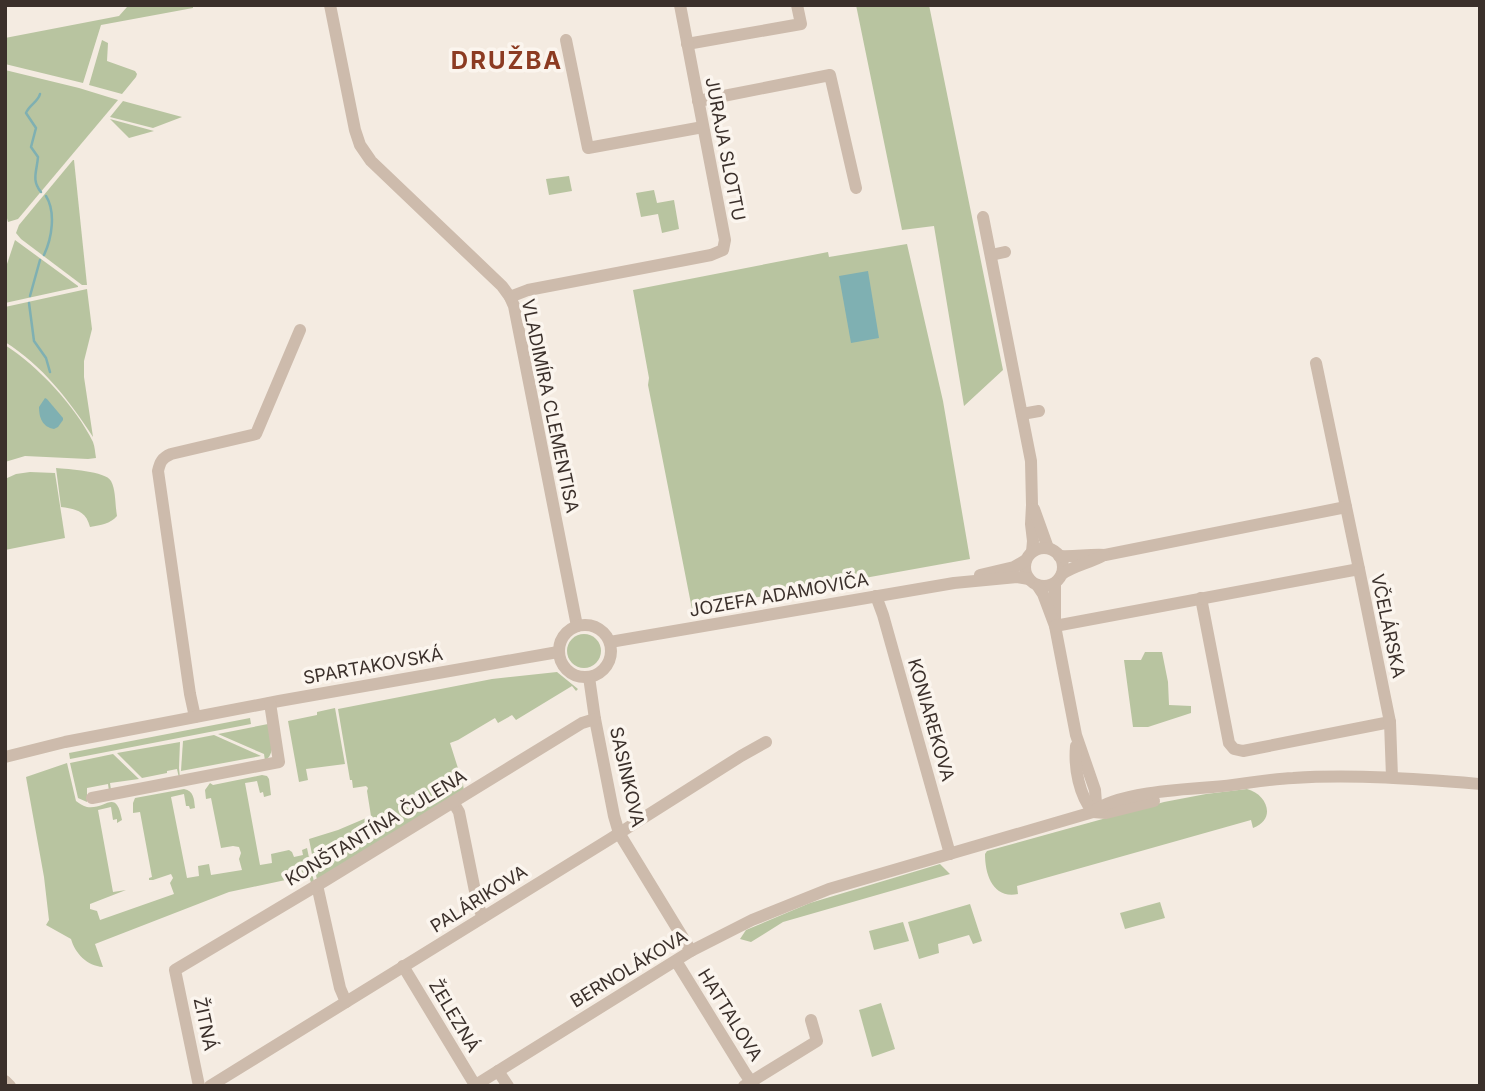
<svg xmlns="http://www.w3.org/2000/svg" width="1485" height="1091" font-family="Inter,sans-serif">
  <rect width="100%" height="100%" fill="#f4ebe1"/>
  <g fill="#b8c4a0">
    <path d="M 142,5 L 193,5 L 193,8 L 101,25 L 83,83 L 5,64 L 5,38 L 119,16 L 127,7 Z"/>
    <path d="M 856,5 L 929,5 L 1003,370 L 964,406 L 934,226 L 902,230 Z"/>
    <path d="M 102,40 L 108,43 L 107,61 L 135,71 L 137,74 L 136,77 L 122,94 L 89,85 Z"/>
    <path d="M 5,70 L 79,88 L 118,100 L 18,219 L 8,222 L 5,211 Z"/>
    <path d="M 123,101 L 182,117 L 153,128 L 110,117 Z"/>
    <path d="M 110,119 L 154,131 L 129,138 Z"/>
    <path d="M 73,160 L 74,160 L 87,285 L 82,285 L 21,239 L 16,233 L 19,225 Z"/>
    <path d="M 569,176 L 572,191 L 549,195 L 546,179 Z"/>
    <path d="M 654,190 L 657,203 L 674,200 L 679,229 L 662,233 L 658,214 L 641,217 L 636,193 Z"/>
    <path d="M 15,240 L 78,286 L 78,287 L 5,303 L 5,270 Z"/>
    <path d="M 907,244 L 943,401 L 970,559 L 692,609 L 648,385 L 649,378 L 633,290 L 828,252 L 829,257 Z"/>
    <path d="M 87,289 L 92,329 L 84,361 L 84,377 L 93,437 C 69,400 43,366 5,342 L 5,307 Z"/>
    <path d="M 5,345 C 38,366 76,407 93,442 C 95,447 95,453 96,458 L 88,459 L 25,456 L 5,462 Z"/>
    <path d="M 56,468 C 67,469 106,471 111,481 C 116,490 115,505 117,516 C 110,524 101,525 90,527 C 86,511 76,509 61,507 Z"/>
    <path d="M 30,472 L 55,473 L 65,538 L 5,550 L 5,479 L 16,474 Z"/>
    <circle cx="584" cy="651" r="17"/>
    <path d="M 1145,652 L 1162,652 L 1168,682 L 1169,705 L 1191,706 L 1191,713 L 1148,727 L 1133,727 L 1124,660 L 1141,660 Z"/>
    <path d="M 557,672 L 578,689 L 576,691 L 572,686 L 516,720 L 512,715 L 498,723 L 495,718 L 458,740 L 450,743 L 463,784 L 464,791 L 317,880 L 309,839 L 338,830 L 371,816 L 367,791 L 368,788 L 366,786 L 353,788 L 352,780 L 350,780 L 338,709 L 492,679 Z"/>
    <path d="M 335,708 L 345,764 L 306,769 L 308,780 L 299,782 L 288,721 L 317,715 L 317,712 Z"/>
    <path d="M 250,718 L 251,724 L 70,759 L 69,753 Z"/>
    <path d="M 268,724 C 270,737 277,752 265,761 L 264,754 L 218,734 Z"/>
    <path d="M 214,735 L 261,756 L 181,771 L 183,741 Z"/>
    <path d="M 180,742 L 179,768 L 180,778 L 179,778 L 177,769 L 167,771 L 167,773 L 142,778 L 117,753 Z"/>
    <path d="M 113,754 L 139,779 L 110,783 L 111,790 L 109,791 L 108,784 L 87,788 L 87,802 L 78,798 L 70,763 Z"/>
    <path d="M 67,763 L 76,801 C 79,803 83,806 87,807 C 106,810 116,787 122,820 L 117,823 L 117,819 L 113,820 L 111,807 L 98,810 L 113,892 L 126,890 L 90,904 L 90,909 L 97,911 L 100,920 L 174,894 L 170,883 L 173,878 L 171,874 L 153,880 L 149,880 L 149,878 L 152,877 L 140,812 L 133,813 L 133,803 L 135,798 L 184,789 C 194,791 194,799 195,808 L 190,809 L 189,806 L 186,806 L 184,794 L 171,797 L 187,878 L 199,876 L 198,866 L 209,864 L 211,875 L 242,870 L 239,859 L 241,853 L 239,847 L 233,846 L 221,848 L 211,798 L 206,799 L 205,790 L 210,783 L 213,785 L 262,775 L 267,776 L 269,779 L 271,795 L 264,797 L 263,792 L 260,793 L 257,781 L 245,783 L 260,865 L 272,863 L 271,854 L 289,850 L 292,852 L 294,857 L 303,855 L 302,850 L 307,848 L 314,882 L 311,883 L 309,875 L 229,892 L 95,944 L 103,967 C 87,966 75,953 71,939 L 46,925 L 49,920 L 44,877 L 26,777 Z"/>
    <path d="M 1247,789 C 1267,794 1277,819 1253,828 L 1251,820 L 1017,886 L 1018,894 C 993,899 985,875 985,854 L 987,851 L 1164,802 L 1206,794 Z"/>
    <path d="M 940,864 L 950,874 L 783,922 L 751,942 L 740,939 L 746,930 L 810,903 Z"/>
    <path d="M 1160,902 L 1165,918 L 1125,929 L 1120,913 Z"/>
    <path d="M 970,904 L 982,941 L 973,944 L 969,935 L 938,944 L 939,953 L 919,959 L 908,922 Z"/>
    <path d="M 903,922 L 909,941 L 874,950 L 869,931 Z"/>
    <path d="M 881,1003 L 895,1049 L 872,1057 L 859,1010 Z"/>
  </g>
  <g fill="#7fb0b2">
    <path d="M 868,271 L 879,338 L 851,343 L 839,276 Z"/>
    <path d="M 45,398 L 47,399 L 63,418 L 63,420 L 58,427 L 54,429 C 42,427 39,417 39,407 Z"/>
  </g>
  <g fill="none" stroke-linecap="round" stroke-linejoin="round">
    <g stroke="#7fb0b2" stroke-width="2.5">
      <path d="M 40,94 C 38,102 29,105 26,113 L 36,128 L 31,147 L 38,157 C 37,171 31,180 41,192"/>
      <path d="M 44,255 C 52,238 56,212 46,196"/>
      <path d="M 30,296 L 40,260"/>
      <path d="M 29,303 L 34,341 L 46,358 L 50,372"/>
    </g>
    <g stroke="#cdbbac" stroke-width="12">
      <path d="M 330,5 L 355,130 L 360,145 L 371,161 L 502,286 L 510,297 L 514,306 L 577,626"/>
      <path d="M 566,40 L 588,148 L 703,127"/>
      <path d="M 687,44 L 801,24 L 797,5"/>
      <path d="M 698,101 L 830,75 L 856,188"/>
      <path d="M 983,217 L 1031,461 L 1032,505 L 1031,524 L 1033,541 L 1032,552"/>
      <path d="M 991,255 L 1005,252"/>
      <path d="M 510,297 L 528,290 L 711,255 L 723,250 L 725,240 L 680,5"/>
      <path d="M 1316,363 L 1359,569"/>
      <path d="M 1022,414 L 1039,411"/>
      <path d="M 1034,509 L 1048,548"/>
      <circle cx="1044" cy="567" r="19"/>
      <path d="M 1059,556 C 1075,557 1089,554 1105,555 L 1346,507"/>
      <path d="M 1062,574 C 1075,565 1090,563 1104,555"/>
      <path d="M 980,575 L 1014,567 L 1026,560"/>
      <path d="M 1055,583 L 1055,622"/>
      <path d="M 1037,585 L 1043,594 L 1055,626 L 1076,735 L 1095,790 L 1096,803 L 1093,812"/>
      <path d="M 876,596 L 883,615 L 950,854"/>
      <path d="M 1201,598 L 1229,743 L 1234,749 L 1243,751 L 1390,722"/>
      <circle cx="585" cy="651" r="26"/>
      <path d="M 1055,626 L 1359,569 L 1390,722 L 1392,777"/>
      <path d="M 610,642 L 954,583 L 1017,577 L 1029,579"/>
      <path d="M 589,677 L 595,719 L 614,816 L 619,833 L 691,951"/>
      <path d="M 195,717 L 190,694 L 158,471 C 160,462 162,458 171,454 L 256,434 L 300,330"/>
      <path d="M 1076,746 C 1074,768 1079,795 1093,812"/>
      <path d="M 5,757 L 65,742 L 279,701 L 558,652"/>
      <path d="M 92,798 L 279,762 L 270,703"/>
      <path d="M 453,802 L 459,812 L 478,906 L 483,917"/>
      <path d="M 1093,812 L 1106,813 L 1154,801"/>
      <path d="M 317,885 L 340,988 L 346,1002"/>
      <path d="M 676,961 L 745,1073 L 754,1086"/>
      <path d="M 403,966 L 475,1085"/>
      <path d="M 498,1071 L 508,1086"/>
      <path d="M 5,1081 L 10,1086"/>
      <path d="M 199,1086 L 175,970 L 326,880 L 582,723 L 595,719"/>
      <path d="M 210,1086 L 610,839 L 741,756 L 766,742"/>
      <path d="M 474,1086 L 691,951 L 752,920 L 829,889 L 1093,812 C 1115,793 1184,789 1213,787 C 1239,785 1266,779 1293,778 C 1355,774 1417,779 1480,784"/>
      <path d="M 744,1086 L 817,1041 L 811,1020"/>
    </g>
  </g>
  <g text-anchor="middle" stroke-width="7" stroke-linejoin="round" paint-order="stroke">
    <g font-size="18" fill="#3b302b" stroke="#fbf5ee">
      <text transform="translate(725 149) rotate(79)" y="6">JURAJA SLOTTU</text>
      <text transform="translate(550 406) rotate(78)" y="6">VLADIMÍRA CLEMENTISA</text>
      <text transform="translate(779 595) rotate(-10)" y="6">JOZEFA ADAMOVIČA</text>
      <text transform="translate(1388 626) rotate(78)" y="6">VČELÁRSKA</text>
      <text transform="translate(373 666) rotate(-10)" y="6">SPARTAKOVSKÁ</text>
      <text transform="translate(931 720) rotate(74)" y="6">KONIAREKOVA</text>
      <text transform="translate(627 777) rotate(77)" y="6">SASINKOVA</text>
      <text transform="translate(376 828) rotate(-31)" y="6">KONŠTANTÍNA ČULENA</text>
      <text transform="translate(479 899) rotate(-32)" y="6">PALÁRIKOVA</text>
      <text transform="translate(629 969) rotate(-31)" y="6">BERNOLÁKOVA</text>
      <text transform="translate(730 1015) rotate(58)" y="6">HATTALOVA</text>
      <text transform="translate(454 1016) rotate(59)" y="6">ŽELEZNÁ</text>
      <text transform="translate(205 1024) rotate(78)" y="6">ŽITNÁ</text>
    </g>
    <g font-size="24" font-weight="bold" letter-spacing="2" fill="#8c3b22" stroke="#fbf5ee">
      <text x="507" y="69">DRUŽBA</text>
    </g>
  </g>
  <rect width="1485" height="1091" fill="none" stroke="#3b302b" stroke-width="14"/>
</svg>
